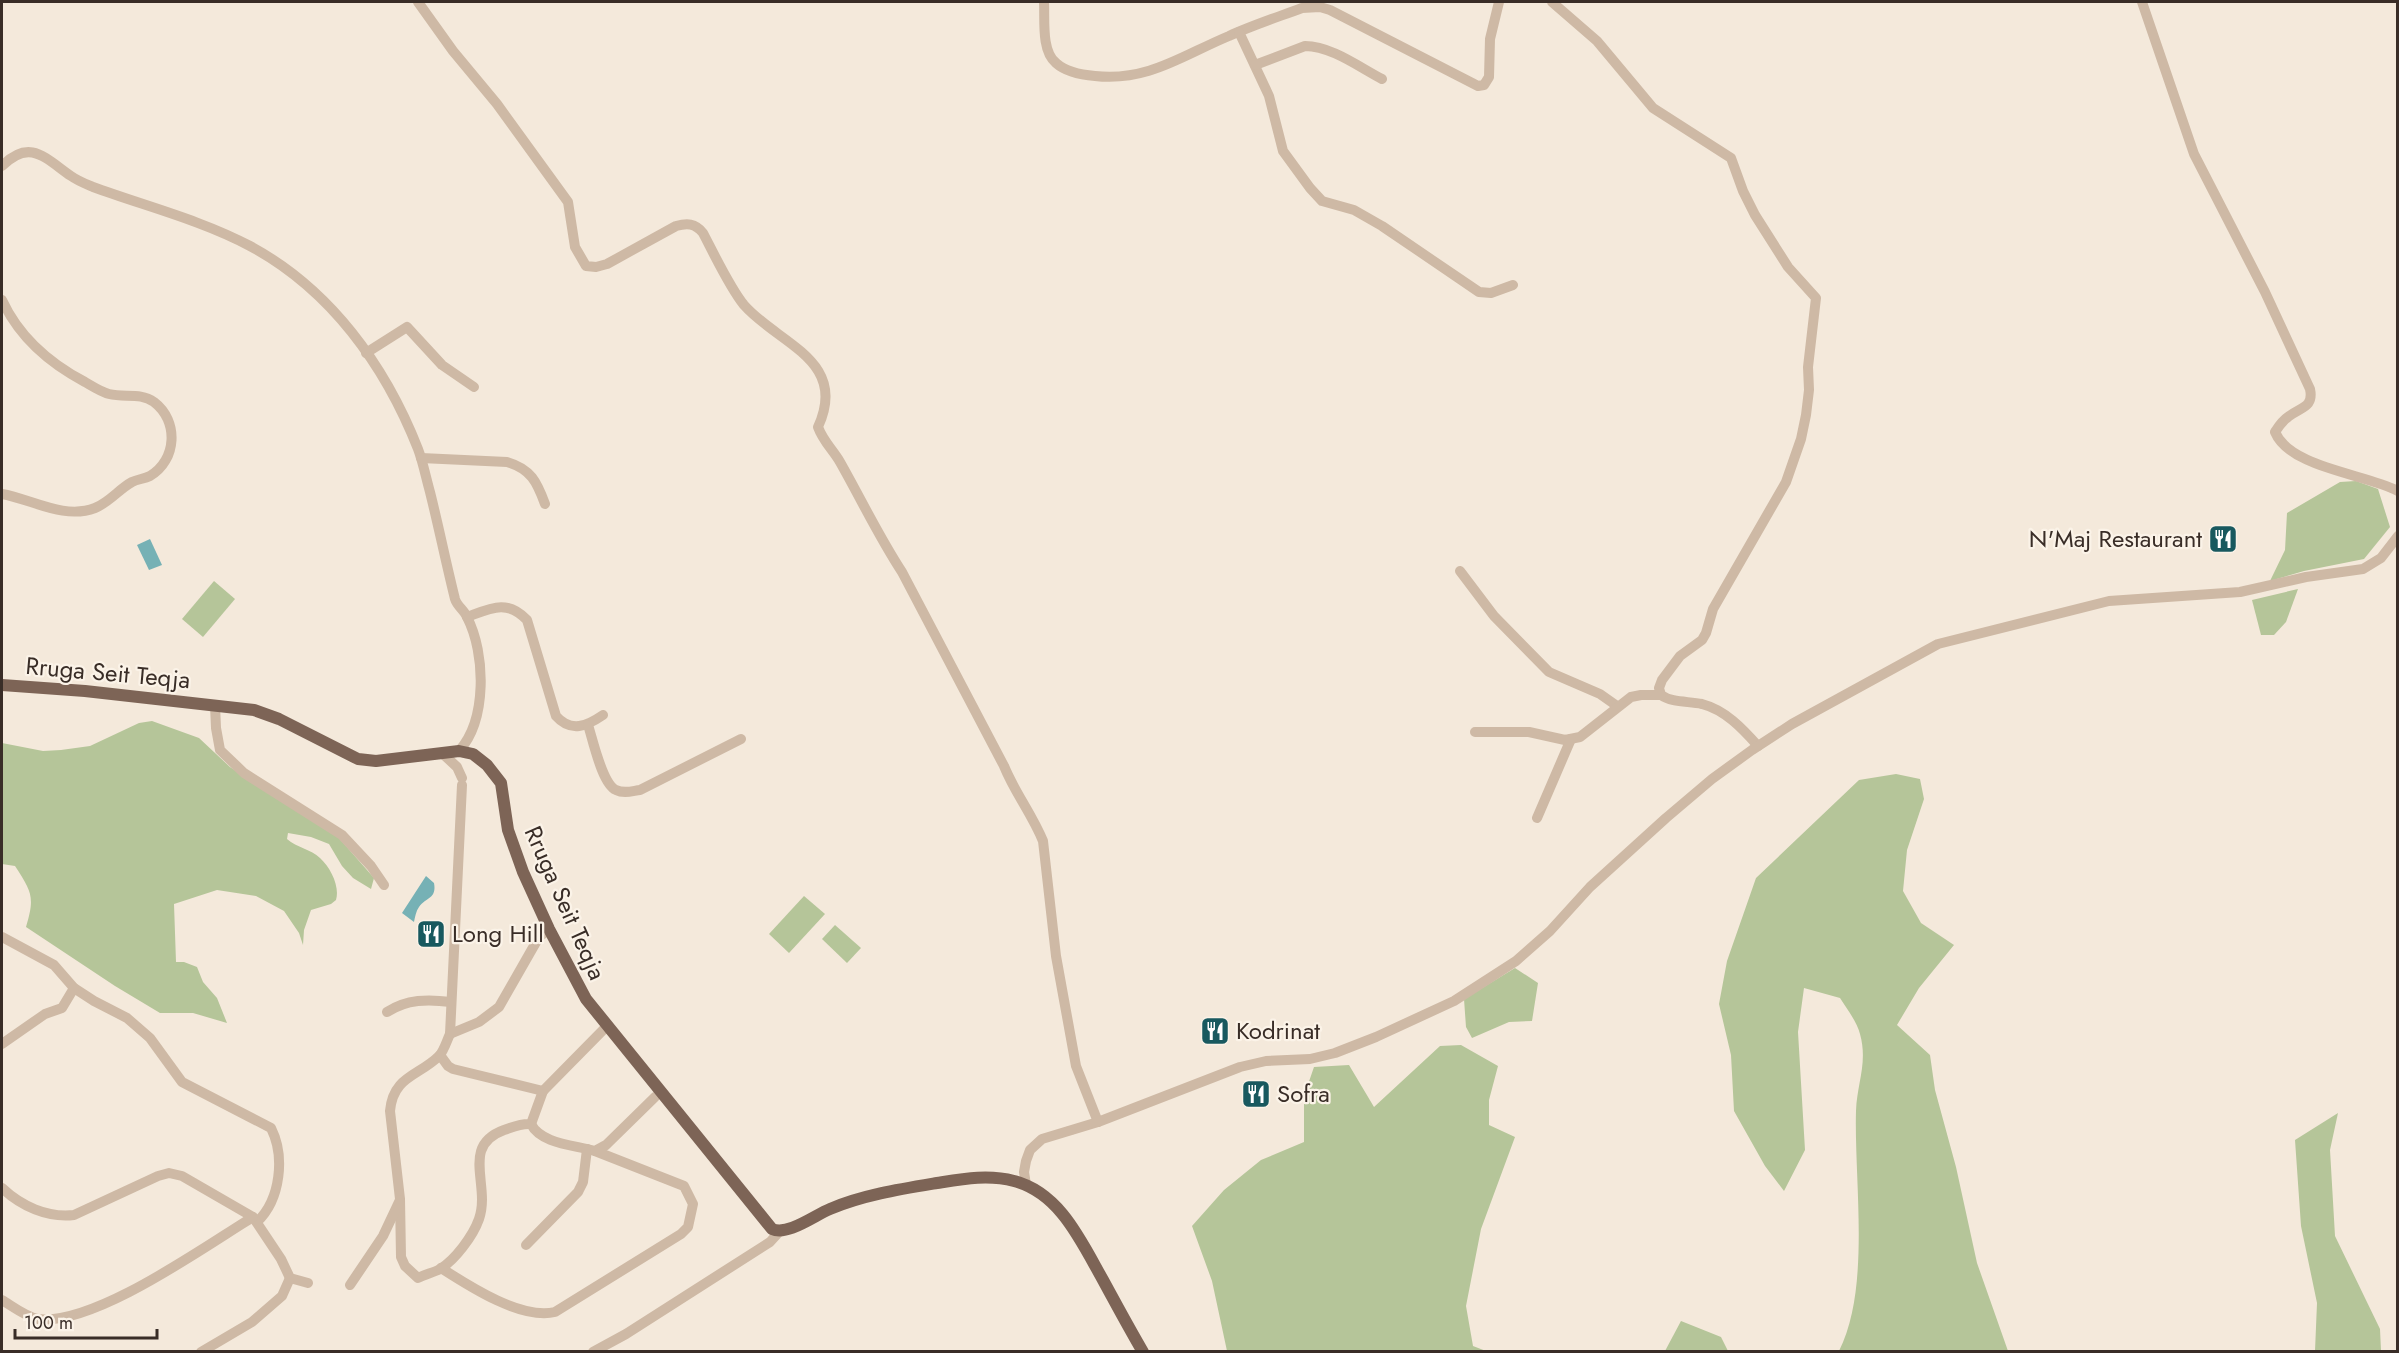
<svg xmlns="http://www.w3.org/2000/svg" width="2399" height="1353" font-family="Jost,sans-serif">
  <rect width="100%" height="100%" fill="#f4e9db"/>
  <g fill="#b5c599">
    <path d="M 2356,481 L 2378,489 L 2390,527 L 2364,559 L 2304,571 L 2270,581 L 2285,550 L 2287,513 L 2340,482 Z"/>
    <path d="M 214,581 L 235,599 L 203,637 L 182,619 Z"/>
    <path d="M 2298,589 L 2286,622 L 2274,635 L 2261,635 L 2252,600 Z"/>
    <path d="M 152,721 L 199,738 L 230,767 L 339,838 L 374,878 L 371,889 L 353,878 L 342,866 L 329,844 L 311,837 L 288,833 L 287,839 C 297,848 311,849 320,858 C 331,868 340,887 336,900 L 331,904 L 311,910 L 304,930 L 303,945 L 299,933 L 284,911 L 256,896 L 217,890 L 174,904 L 176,962 L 184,962 L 197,967 L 203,982 L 217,998 L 227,1023 L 193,1013 L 160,1013 L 115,986 L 26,927 C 35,897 32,892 15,866 L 2,864 L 2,743 L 43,751 L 61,750 L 90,746 L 139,723 Z"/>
    <path d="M 1896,774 L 1920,779 L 1924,799 L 1907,850 L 1903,891 L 1921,923 L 1954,945 L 1919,988 L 1897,1025 L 1930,1055 L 1935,1090 L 1956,1167 L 1977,1263 L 2008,1351 L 1839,1351 C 1871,1288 1854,1182 1856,1111 C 1857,1083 1868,1063 1860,1034 C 1857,1022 1847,1009 1840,998 L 1804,988 L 1798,1032 L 1805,1150 L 1784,1191 L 1765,1166 L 1734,1111 L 1731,1055 L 1719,1004 L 1727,961 L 1756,878 L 1859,780 Z"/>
    <path d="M 804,896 L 825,914 L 789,953 L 769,934 Z"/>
    <path d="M 835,925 L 861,948 L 847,963 L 822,939 Z"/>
    <path d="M 1515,968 L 1538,983 L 1532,1021 L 1509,1022 L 1472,1038 L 1466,1027 L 1464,999 Z"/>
    <path d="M 1461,1045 L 1498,1066 L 1489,1100 L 1489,1125 L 1515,1137 L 1481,1229 L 1466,1306 L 1473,1346 L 1486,1351 L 1227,1351 L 1212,1281 L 1192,1226 L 1224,1190 L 1261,1160 L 1304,1142 L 1304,1096 L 1314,1067 L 1349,1065 L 1374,1107 L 1440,1046 Z"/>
    <path d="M 2338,1113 L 2330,1150 L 2335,1236 L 2380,1329 L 2381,1351 L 2315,1351 L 2317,1303 L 2301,1226 L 2295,1140 Z"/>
    <path d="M 1681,1321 L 1721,1337 L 1728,1351 L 1665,1351 Z"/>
  </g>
  <g fill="#76b1b5">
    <path d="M 150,539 L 162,565 L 149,570 L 137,545 Z"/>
    <path d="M 426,876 L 434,883 C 437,899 426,897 419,907 C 416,911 415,917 414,922 L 402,913 Z"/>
  </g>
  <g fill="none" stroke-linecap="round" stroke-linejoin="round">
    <g stroke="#ceb9a5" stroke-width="10">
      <path d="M 418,2 L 453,51 L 497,104 L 568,202 L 575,247 L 586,266 L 596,267 L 607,264 L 676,226 C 687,223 695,223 703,233 C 714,254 730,288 744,305 C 778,344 849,360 818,427 C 823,441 833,450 840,462 C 861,499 879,537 902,572 L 1004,766 C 1015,793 1032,814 1043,841 L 1056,956 L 1076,1066 L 1098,1122"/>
      <path d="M 1044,2 C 1045,19 1041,51 1056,63 C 1066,72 1082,75 1095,76 C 1148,82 1183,55 1229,36 C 1253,25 1278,17 1302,8 L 1320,7 L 1330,10 L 1478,86 L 1484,85 L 1489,77 L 1490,39 L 1499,2"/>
      <path d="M 1552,2 L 1597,41 L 1653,108 L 1731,158 L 1743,191 L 1755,215 L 1788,267 L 1816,298 L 1808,367 L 1809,390 L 1806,415 L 1801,439 L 1786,482 L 1713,609 L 1706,633 L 1702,640 L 1680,656 L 1662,680 L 1659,688 L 1661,695 C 1672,703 1688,701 1702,704 C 1725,710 1742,728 1758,746"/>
      <path d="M 2142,2 L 2194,154 L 2265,292 L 2310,389 C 2314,408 2300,407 2288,417 C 2282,421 2279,426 2275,432 C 2290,468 2366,474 2398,491"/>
      <path d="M 1239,32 L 1269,96 L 1283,151 L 1310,188 L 1322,201 L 1354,210 L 1382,226 L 1479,292 L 1491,293 L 1513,285"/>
      <path d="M 1255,65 L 1305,46 C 1331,46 1359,67 1382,79"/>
      <path d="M 2,166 C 30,138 45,158 71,176 C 78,181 86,184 93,187 C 145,206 201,220 250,246 C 330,289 385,365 418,449 C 423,462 426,478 430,492 C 439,528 446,563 455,599 C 457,606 464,610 467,617 C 486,654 487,720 459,751"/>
      <path d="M 2,300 C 19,337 49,363 85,382 C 92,386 101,392 109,394 C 125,398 140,392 154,402 C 179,421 177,460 150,476 C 144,479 138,479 132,482 C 119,489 110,502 95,508 C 64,520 31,499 2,494"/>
      <path d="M 366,353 L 407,327 L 442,365 L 474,387"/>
      <path d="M 421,458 L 507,462 C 531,469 537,482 545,504"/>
      <path d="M 1460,571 L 1494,616 L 1549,672 L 1600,694 L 1617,706"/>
      <path d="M 467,617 C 491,608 507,599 527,620 L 556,716 C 571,733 587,726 603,715"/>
      <path d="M 215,705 L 216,728 L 220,750 L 244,773 L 342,835 L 371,866 L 384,885"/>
      <path d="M 588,725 C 593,740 602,784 616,790 C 624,794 632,791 640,790 L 741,739"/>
      <path d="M 1475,732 L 1529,732 L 1565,740 L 1580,737 L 1631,697 L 1641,695 L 1661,695"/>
      <path d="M 443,754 L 457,767 L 462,778"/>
      <path d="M 462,785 L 450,1034 C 447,1040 444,1051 439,1056 C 419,1076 393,1076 390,1111 L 400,1199 L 401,1257 L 405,1266 L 418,1278 C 425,1274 433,1273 440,1269 C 455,1260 473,1236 479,1219 C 491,1185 460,1146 504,1130 C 513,1127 521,1123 531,1124 L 543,1091"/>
      <path d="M 1537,818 L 1571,739"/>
      <path d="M 2,937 L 54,965 L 74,988 L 94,1001 L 127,1018 L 150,1038 L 182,1082 L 271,1128 C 285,1156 281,1199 257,1222"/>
      <path d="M 387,1012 C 407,999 428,999 451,1002"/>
      <path d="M 450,1034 L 479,1022 L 499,1007 L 539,937 L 549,929"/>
      <path d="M 2,1044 L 45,1014 L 62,1008 L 74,988"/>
      <path d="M 440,1055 L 448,1066 L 453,1069 L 543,1091 L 607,1026"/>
      <path d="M 531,1124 C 541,1144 575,1145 595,1151 L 606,1145 L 655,1097"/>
      <path d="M 1026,1185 L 1024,1172 L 1026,1161 L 1030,1150 L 1042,1139 L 1098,1122 L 1240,1067 L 1266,1061 L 1310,1059 L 1335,1053 L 1376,1037 L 1454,1001 L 1516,961 L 1550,931 L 1590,887 L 1666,818 L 1712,779 L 1752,750 L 1792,724 L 1938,644 L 2109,601 L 2240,592 L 2306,577 L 2363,569 L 2381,558 L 2398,536"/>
      <path d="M 2,1188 C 21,1206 47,1218 74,1215 L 158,1176 L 169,1173 L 182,1176 L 253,1217 L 281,1259 L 290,1278 L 308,1283"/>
      <path d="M 526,1245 L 578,1192 L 583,1182 L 587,1149"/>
      <path d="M 441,1268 C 469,1286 521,1320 555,1312 L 681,1234 L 688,1227 L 693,1204 L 684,1186 L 595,1151"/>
      <path d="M 350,1285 L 383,1236 L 400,1200"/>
      <path d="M 2,1300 C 12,1306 26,1317 38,1319 C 94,1326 204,1247 253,1217"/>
      <path d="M 201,1352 L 252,1322 L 282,1296 L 290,1278"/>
      <path d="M 593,1352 L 626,1334 L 770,1242 L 780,1231"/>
    </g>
    <path stroke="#7d6456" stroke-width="12" d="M 2,685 L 85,691 L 254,710 L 279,719 L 358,759 L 376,761 L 459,751 L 473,754 L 487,765 L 501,783 L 508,830 L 523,872 L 549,929 L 586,999 L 772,1229 C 788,1236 815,1215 830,1209 C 863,1195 901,1189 937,1183 C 962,1179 988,1174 1014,1181 C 1060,1193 1081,1241 1103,1280 C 1116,1304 1129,1328 1143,1352"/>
  </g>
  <defs>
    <g id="restaurant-square" transform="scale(1.5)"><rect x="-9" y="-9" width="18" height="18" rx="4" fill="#18595f" stroke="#fbf3e8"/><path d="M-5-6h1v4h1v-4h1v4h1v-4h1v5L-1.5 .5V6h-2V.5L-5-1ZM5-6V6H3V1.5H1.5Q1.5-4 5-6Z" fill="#fff"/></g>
  </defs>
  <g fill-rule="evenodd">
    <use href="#restaurant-square" x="2223" y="539"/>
    <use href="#restaurant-square" x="431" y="934"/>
    <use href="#restaurant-square" x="1215" y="1031"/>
    <use href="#restaurant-square" x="1256" y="1094"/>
  </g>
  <g text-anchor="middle" stroke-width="4.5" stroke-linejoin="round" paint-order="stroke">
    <g font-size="24" fill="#392d27" stroke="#fbf3e8" text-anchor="start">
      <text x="2202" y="547" text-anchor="end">N'Maj Restaurant</text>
      <text x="452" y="942">Long Hill</text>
      <text x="1236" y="1039">Kodrinat</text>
      <text x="1277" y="1102">Sofra</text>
    </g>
    <g font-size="24" fill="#392d27" stroke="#fbf3e8">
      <text transform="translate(108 673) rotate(5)" y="8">Rruga Seit Teqja</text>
      <text transform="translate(565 903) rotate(66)" y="8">Rruga Seit Teqja</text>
    </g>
  </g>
  <rect width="2399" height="1353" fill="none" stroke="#392d27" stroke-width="6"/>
  <path d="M15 1329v9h142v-9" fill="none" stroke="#392d27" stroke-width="3"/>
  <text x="24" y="1329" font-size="18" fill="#392d27" stroke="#fbf3e8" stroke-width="4.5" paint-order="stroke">100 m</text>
</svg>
